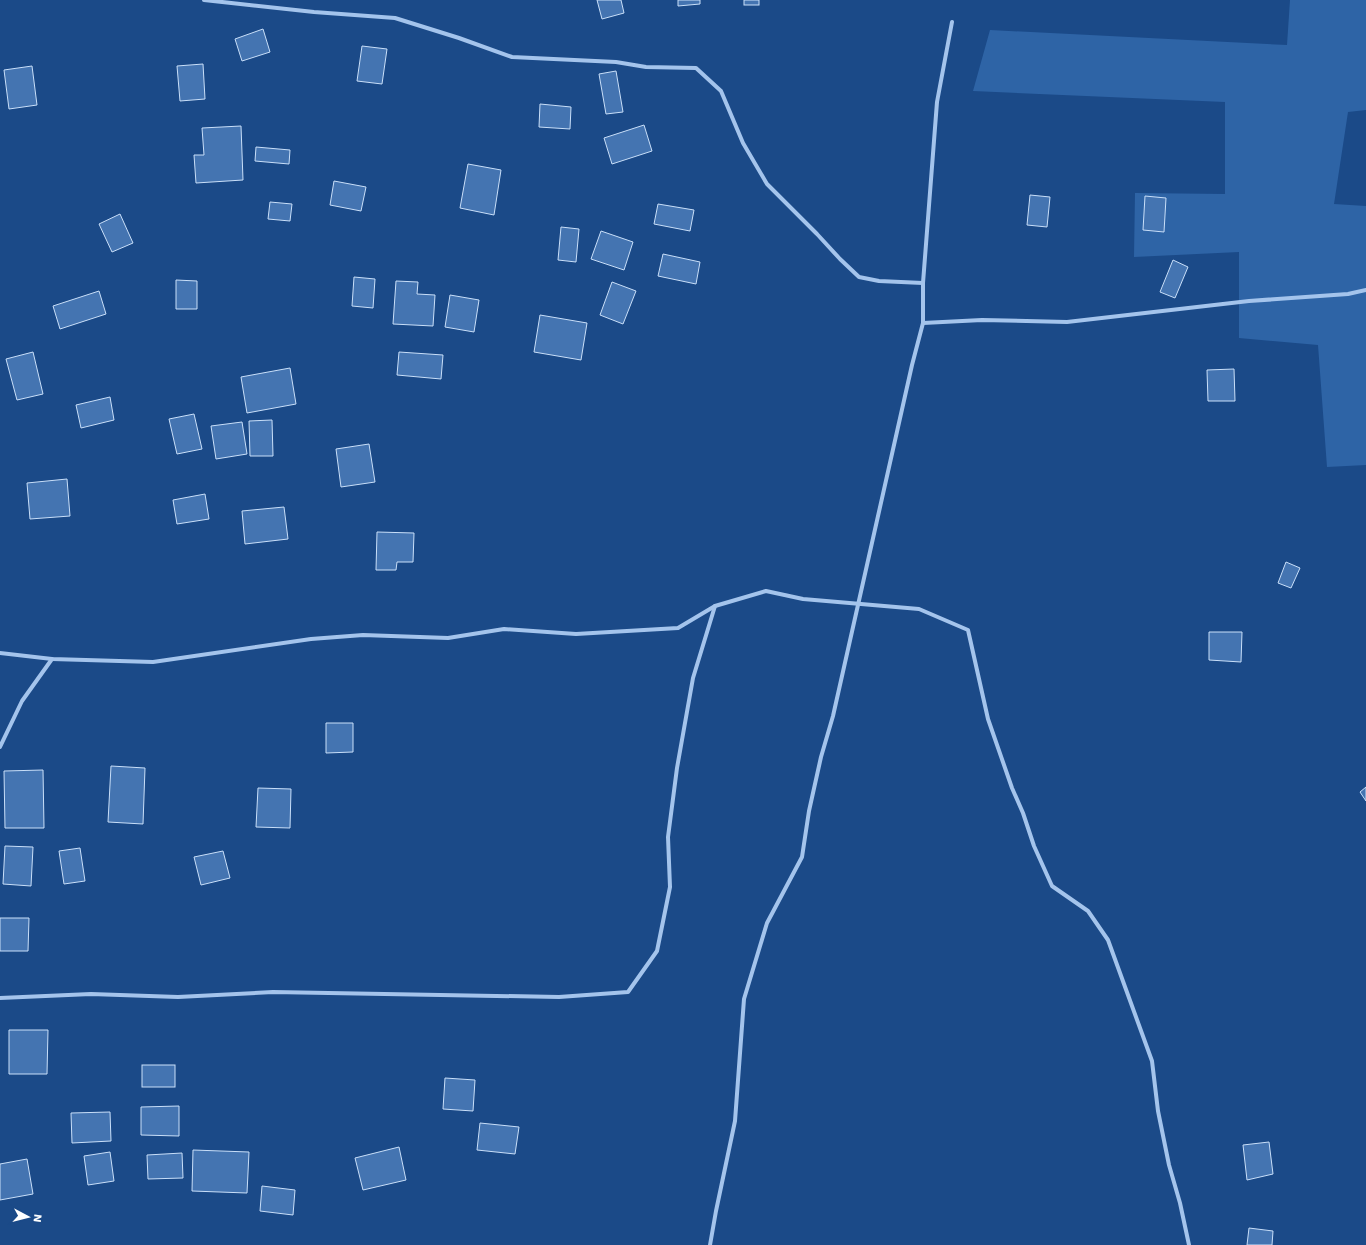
<svg xmlns="http://www.w3.org/2000/svg" width="1366" height="1245" font-family="'Work Sans',sans-serif">
  <rect width="100%" height="100%" fill="#1b4a88"/>
  <path fill="#2e64a6" d="M 1290,0 L 1366,0 L 1366,110 L 1348,112 L 1334,204 L 1366,206 L 1366,465 L 1327,467 L 1318,345 L 1239,338 L 1239,252 L 1134,257 L 1135,193 L 1225,194 L 1225,102 L 973,91 L 990,30 L 1287,45 Z"/>
  <g fill="#4474b1" stroke="#c9dff9">
    <path d="M 597,0 L 621,0 L 624,13 L 602,19 Z"/>
    <path d="M 678,0 L 700,0 L 700,4 L 678,6 Z"/>
    <rect x="744" y="0" width="15" height="5"/>
    <path d="M 263,29 L 270,52 L 242,61 L 235,39 Z"/>
    <path d="M 362,46 L 387,49 L 382,84 L 357,81 Z"/>
    <path d="M 203,64 L 205,99 L 180,101 L 177,66 Z"/>
    <path d="M 32,66 L 37,105 L 9,109 L 4,70 Z"/>
    <path d="M 616,71 L 623,112 L 606,114 L 599,74 Z"/>
    <path d="M 540,104 L 571,107 L 570,129 L 539,127 Z"/>
    <path d="M 644,125 L 652,151 L 612,164 L 604,138 Z"/>
    <path d="M 241,126 L 243,180 L 196,183 L 194,155 L 204,155 L 202,128 Z"/>
    <path d="M 256,147 L 290,150 L 289,164 L 255,161 Z"/>
    <path d="M 468,164 L 501,170 L 494,215 L 460,208 Z"/>
    <path d="M 334,181 L 366,187 L 361,211 L 330,205 Z"/>
    <path d="M 1030,195 L 1050,197 L 1047,227 L 1027,225 Z"/>
    <path d="M 1145,196 L 1166,198 L 1164,232 L 1143,230 Z"/>
    <path d="M 270,202 L 292,204 L 290,221 L 268,219 Z"/>
    <path d="M 658,204 L 694,210 L 690,231 L 654,224 Z"/>
    <path d="M 120,214 L 133,243 L 112,252 L 99,224 Z"/>
    <path d="M 561,227 L 579,229 L 576,262 L 558,260 Z"/>
    <path d="M 601,231 L 633,242 L 624,270 L 591,259 Z"/>
    <path d="M 663,254 L 700,262 L 696,284 L 658,276 Z"/>
    <path d="M 1173,260 L 1188,267 L 1175,298 L 1160,292 Z"/>
    <path d="M 354,277 L 375,279 L 373,308 L 352,306 Z"/>
    <path d="M 176,280 L 197,281 L 197,309 L 176,309 Z"/>
    <path d="M 396,281 L 418,282 L 417,294 L 435,295 L 433,326 L 393,324 Z"/>
    <path d="M 612,282 L 636,291 L 623,324 L 600,315 Z"/>
    <path d="M 99,291 L 106,314 L 60,329 L 53,306 Z"/>
    <path d="M 450,295 L 479,300 L 474,332 L 445,327 Z"/>
    <path d="M 540,315 L 587,323 L 581,360 L 534,352 Z"/>
    <path d="M 33,352 L 43,394 L 17,400 L 6,359 Z"/>
    <path d="M 399,352 L 443,355 L 441,379 L 397,375 Z"/>
    <path d="M 290,368 L 296,404 L 247,413 L 241,377 Z"/>
    <path d="M 1234,369 L 1235,401 L 1208,401 L 1207,370 Z"/>
    <path d="M 110,397 L 114,420 L 81,428 L 76,405 Z"/>
    <path d="M 194,414 L 202,449 L 177,454 L 169,419 Z"/>
    <path d="M 272,420 L 273,456 L 250,456 L 249,421 Z"/>
    <path d="M 242,422 L 247,454 L 216,459 L 211,426 Z"/>
    <path d="M 369,444 L 375,482 L 341,487 L 336,449 Z"/>
    <path d="M 67,479 L 70,516 L 30,519 L 27,483 Z"/>
    <path d="M 205,494 L 209,519 L 177,524 L 173,500 Z"/>
    <path d="M 284,507 L 288,539 L 245,544 L 242,511 Z"/>
    <path d="M 377,532 L 414,533 L 413,562 L 397,562 L 396,570 L 376,570 Z"/>
    <path d="M 1286,562 L 1300,568 L 1291,588 L 1278,583 Z"/>
    <path d="M 1209,632 L 1242,632 L 1241,662 L 1209,660 Z"/>
    <path d="M 326,723 L 353,723 L 353,752 L 326,753 Z"/>
    <path d="M 111,766 L 145,768 L 143,824 L 108,822 Z"/>
    <path d="M 43,770 L 44,828 L 5,828 L 4,771 Z"/>
    <path d="M 1366,787 L 1366,801 L 1360,792 Z"/>
    <path d="M 258,788 L 291,789 L 290,828 L 256,827 Z"/>
    <path d="M 5,846 L 33,847 L 31,886 L 3,884 Z"/>
    <path d="M 80,848 L 85,881 L 64,884 L 59,851 Z"/>
    <path d="M 223,851 L 230,878 L 201,885 L 194,857 Z"/>
    <path d="M 0,918 L 29,918 L 28,951 L 0,951 Z"/>
    <path d="M 9,1030 L 48,1030 L 47,1074 L 9,1074 Z"/>
    <rect x="142" y="1065" width="33" height="22"/>
    <path d="M 445,1078 L 475,1080 L 473,1111 L 443,1109 Z"/>
    <path d="M 179,1106 L 179,1136 L 141,1135 L 141,1107 Z"/>
    <path d="M 110,1112 L 111,1141 L 72,1143 L 71,1113 Z"/>
    <path d="M 480,1123 L 519,1127 L 515,1154 L 477,1150 Z"/>
    <path d="M 1269,1142 L 1273,1174 L 1247,1180 L 1243,1145 Z"/>
    <path d="M 399,1147 L 406,1180 L 363,1190 L 355,1158 Z"/>
    <path d="M 193,1150 L 249,1152 L 247,1193 L 192,1191 Z"/>
    <path d="M 110,1152 L 114,1181 L 88,1185 L 84,1156 Z"/>
    <path d="M 182,1153 L 183,1178 L 148,1179 L 147,1155 Z"/>
    <path d="M 27,1159 L 33,1194 L 0,1200 L 0,1164 Z"/>
    <path d="M 262,1186 L 295,1190 L 293,1215 L 260,1211 Z"/>
    <path d="M 1249,1228 L 1273,1231 L 1272,1245 L 1247,1245 Z"/>
  </g>
  <g fill="none" stroke-linecap="round" stroke-linejoin="round">
    <g stroke="#a4c4ec" stroke-width="4">
      <path d="M 204,0 L 314,12 L 395,18 L 459,38 L 512,57 L 616,62 L 646,67 L 696,68 L 721,91 L 743,143 L 767,184 L 817,234 L 840,259 L 859,277 L 879,281 L 923,283"/>
      <path d="M 923,323 L 982,320 L 1067,322 L 1249,301 L 1348,294 L 1366,290"/>
      <path d="M 0,653 L 52,659 L 153,662 L 311,639 L 363,635 L 448,638 L 504,629 L 576,634 L 678,628 L 715,606 L 766,591 L 803,599 L 919,609 L 968,630 L 988,719 L 1012,788 L 1023,813 L 1034,846 L 1052,886 L 1088,911 L 1108,940 L 1152,1061 L 1158,1111 L 1169,1165 L 1180,1203 L 1189,1245"/>
      <path d="M 0,747 L 22,701 L 52,659"/>
      <path d="M 0,998 L 91,994 L 178,997 L 273,992 L 559,997 L 628,992 L 657,951 L 670,887 L 668,837 L 677,768 L 693,678 L 715,606"/>
      <path d="M 710,1245 L 716,1211 L 735,1121 L 744,999 L 767,923 L 802,857 L 809,811 L 821,757 L 833,716 L 912,365 L 923,323 L 923,283 L 937,102 L 952,22"/>
    </g>
  </g>
  <g transform="translate(28 1217) rotate(97)" stroke="#1b4a88" stroke-width="3" paint-order="stroke">
  <path d="M0-3L7 15L0 10L-7 15Z" fill="#ffffff"/>
  <text y="-6" font-size="11" font-weight="bold" text-anchor="middle" fill="#ffffff">N</text>
  </g>
</svg>
